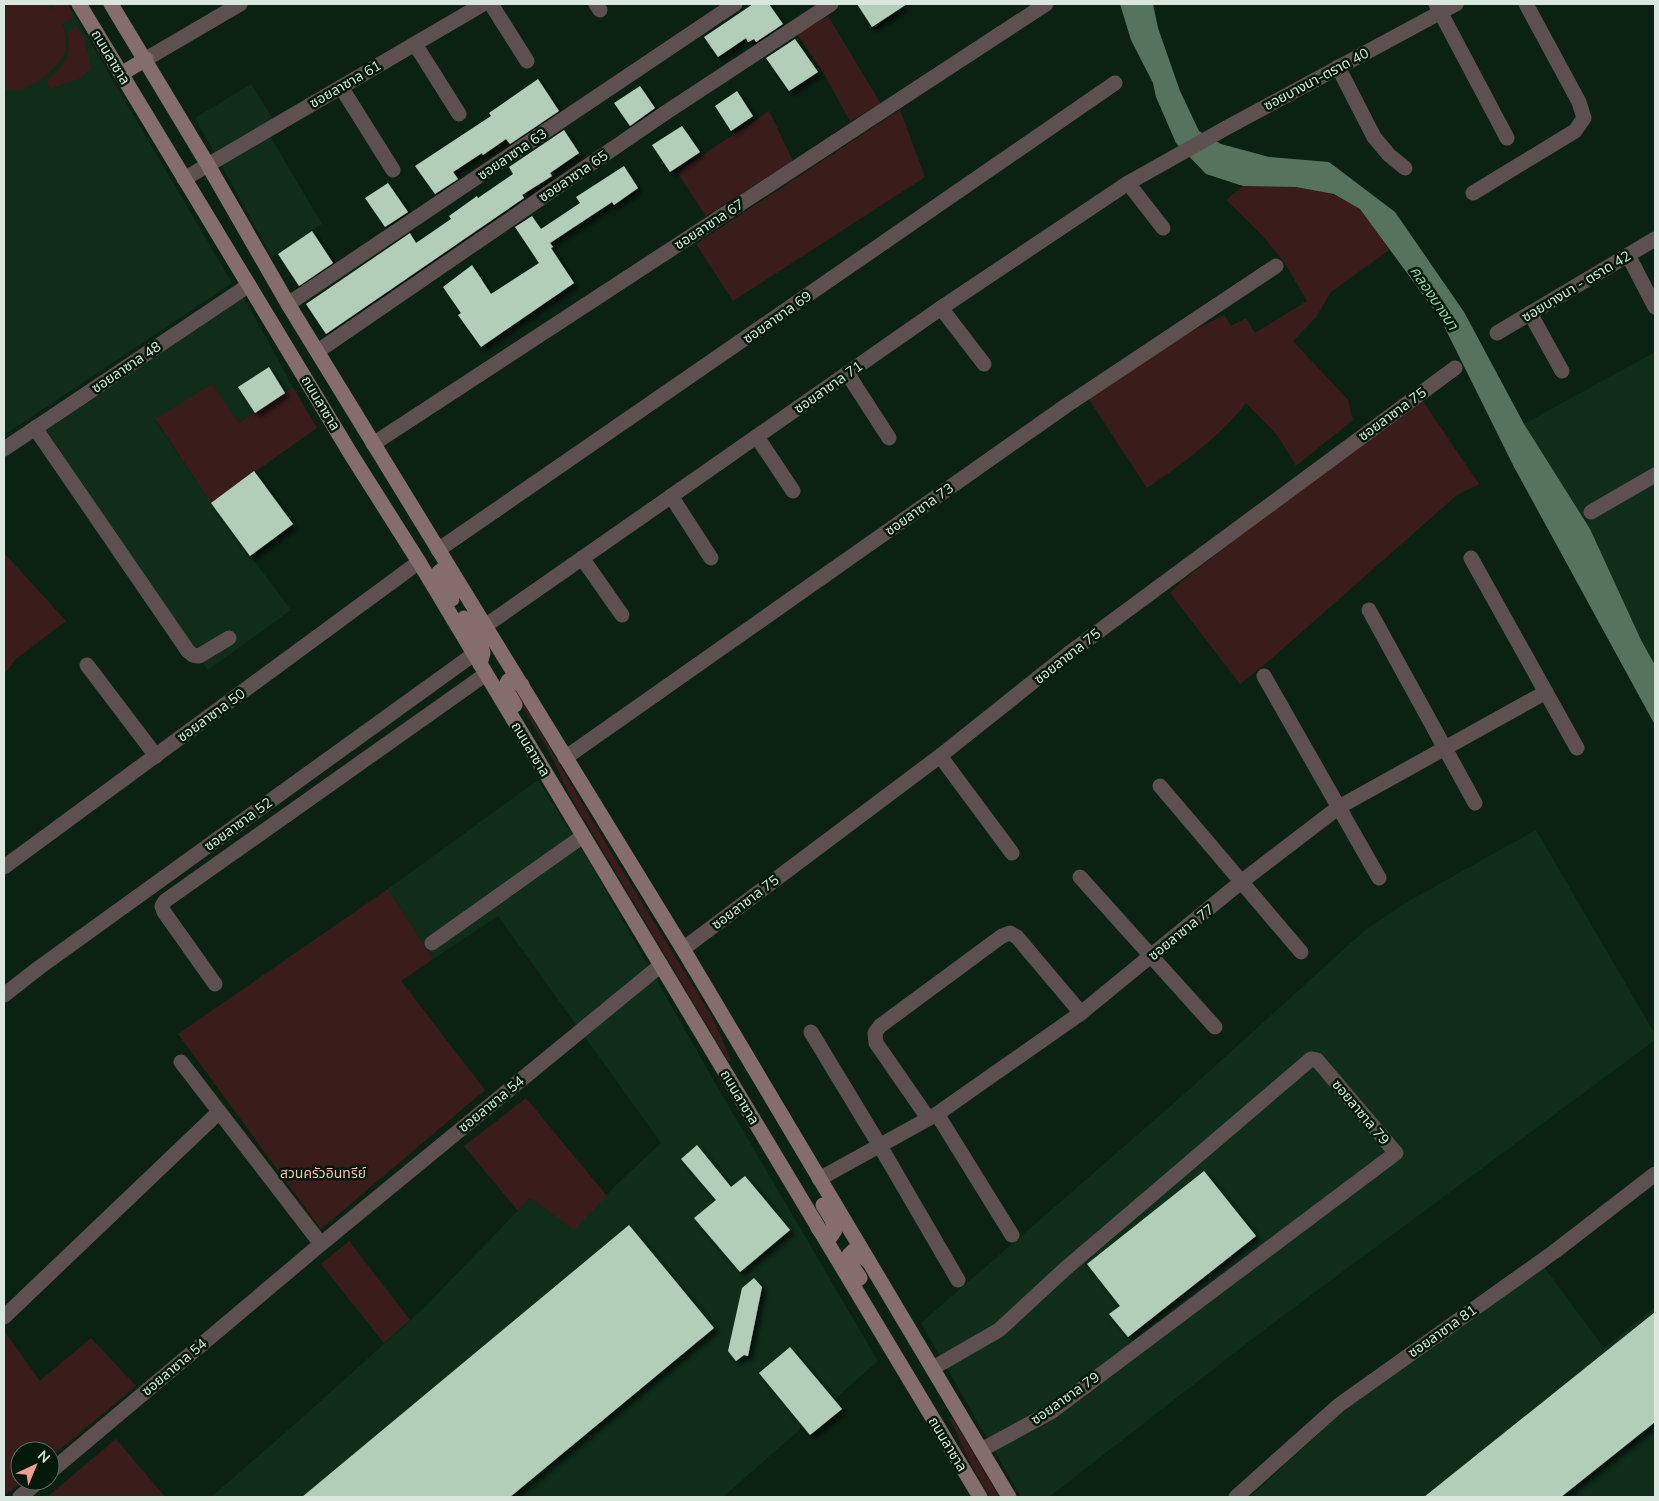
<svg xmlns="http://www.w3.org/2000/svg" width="1659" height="1501" font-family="Mulish,'Noto Sans Thai',sans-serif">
  <defs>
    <filter id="shadow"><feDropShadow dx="4.5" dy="4.5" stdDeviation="2.5" flood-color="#0009"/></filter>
  </defs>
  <rect width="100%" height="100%" fill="#0b2212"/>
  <g fill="#0f2d19">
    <path d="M 4,4 L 68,4 L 232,283 L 4,435 Z"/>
    <path d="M 251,84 L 280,130 L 270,136 L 322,224 L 272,257 L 195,118 Z"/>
    <path d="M 243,296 L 293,387 L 239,423 L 155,420 L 211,503 L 291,610 L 208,670 L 46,430 Z"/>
    <path d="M 1655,352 L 1655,665 L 1524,424 Z"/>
    <path d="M 538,780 L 584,853 L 718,1088 L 878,1361 L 723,1497 L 211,1497 L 294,1425 L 424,1308 L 530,1198 L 574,1229 L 615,1186 L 661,1143 L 498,916 L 433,959 L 388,889 Z"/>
    <path d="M 1536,830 L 1655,1034 L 1655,1040 L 1264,1330 L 1049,1497 L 1021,1497 L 921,1323 L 1182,1096 L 1364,931 L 1407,902 Z"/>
    <path d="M 1544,1267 L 1604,1348 L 1655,1307 L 1655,1497 L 1250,1497 L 1344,1410 Z"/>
  </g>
  <g fill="#3a1d1a">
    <path d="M 4,4 L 47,4 L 55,12 L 51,4 L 68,4 L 71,10 L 73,18 L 63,24 L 61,21 C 64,30 67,38 66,48 C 64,62 39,84 25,88 C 19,90 12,89 5,90 L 4,89 Z"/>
    <path d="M 828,16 L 881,104 L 850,121 L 824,74 L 797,34 Z"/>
    <path d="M 76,26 C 87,37 88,55 91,69 L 79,79 L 49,89 L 47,81 C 64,64 72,59 67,33 Z"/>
    <path d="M 900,110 L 925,177 L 733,301 L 696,244 Z"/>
    <path d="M 769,111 L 793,161 L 706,216 L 677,172 Z"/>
    <path d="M 1243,186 C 1279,187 1330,183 1359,209 C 1368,216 1381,239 1389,250 L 1331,292 L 1316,317 L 1293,341 L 1348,400 L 1353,420 L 1296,466 L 1278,436 L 1246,403 C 1220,437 1182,464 1147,488 L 1088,398 L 1174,340 L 1224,315 L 1231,326 L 1246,318 L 1255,333 L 1307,301 L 1284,262 L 1261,234 L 1226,200 Z"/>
    <path d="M 212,384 L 239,423 L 293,387 L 317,428 L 211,503 L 155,419 Z"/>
    <path d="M 1422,400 L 1479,484 L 1457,495 L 1270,660 L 1240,684 L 1170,593 L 1182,581 L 1302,488 Z"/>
    <path d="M 4,553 L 66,621 L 16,659 L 4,674 Z"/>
    <path d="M 512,689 L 515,689 L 608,847 L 712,1017 L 731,1060 L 729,1062 L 569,794 L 552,757 Z"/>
    <path d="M 388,889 L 433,959 L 401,981 L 485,1090 L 321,1229 L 178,1034 Z"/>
    <path d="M 526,1098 L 607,1196 L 574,1230 L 530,1198 L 518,1211 L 464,1146 Z"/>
    <path d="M 349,1241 L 410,1320 L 384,1343 L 321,1264 Z"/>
    <path d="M 4,1331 L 40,1381 L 91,1338 L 136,1386 L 50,1458 L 50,1451 L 20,1451 L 20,1481 L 22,1481 L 4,1496 Z"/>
    <path d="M 949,1417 L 953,1419 L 999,1497 L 990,1497 L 970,1463 Z"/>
    <path d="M 116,1439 L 165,1497 L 47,1497 Z"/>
  </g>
  <path fill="#56735d" d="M 1120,4 L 1153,4 L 1158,28 L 1180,91 L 1199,131 L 1221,144 L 1269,157 L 1329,162 L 1395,212 L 1464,312 L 1524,424 L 1590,529 L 1641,640 L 1655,665 L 1655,725 L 1514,467 L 1440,318 L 1360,209 L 1334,194 L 1296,187 L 1243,186 L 1206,174 L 1176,143 L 1156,97 L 1153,83 L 1131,40 Z"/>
  <g fill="#b2ceb8" filter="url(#shadow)">
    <path d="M 753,4 L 769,4 L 783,24 L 756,42 L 754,39 L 748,42 L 746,38 L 718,57 L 704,37 Z"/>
    <path d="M 857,4 L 907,4 L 872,27 Z"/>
    <path d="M 795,39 L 818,72 L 789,91 L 766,58 Z"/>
    <path d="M 538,79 L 559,111 L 510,144 L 506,139 L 483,155 L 482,153 L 453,172 L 458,179 L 435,194 L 415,166 L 491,116 L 489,113 Z"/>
    <path d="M 640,86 L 655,108 L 630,126 L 614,103 Z"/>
    <path d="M 737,91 L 753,116 L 731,131 L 715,106 Z"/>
    <path d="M 682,126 L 700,152 L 670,172 L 652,145 Z"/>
    <path d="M 564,130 L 579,153 L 550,173 L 552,176 L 522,195 L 524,198 L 326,334 L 306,304 L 410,233 L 416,243 L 451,219 L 449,216 L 477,196 L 478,198 L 513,174 L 509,167 Z"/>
    <path d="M 624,166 L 638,188 L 614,205 L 612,202 L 550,243 L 553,247 L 551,248 L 574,283 L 481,347 L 458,315 L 461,313 L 443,287 L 472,265 L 491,294 L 539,263 L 515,227 L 532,216 L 541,229 L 580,203 L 576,197 Z"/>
    <path d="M 388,183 L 408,212 L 385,227 L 365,198 Z"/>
    <path d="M 312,231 L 333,263 L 299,286 L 278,254 Z"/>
    <path d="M 269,367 L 285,393 L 255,413 L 238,387 Z"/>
    <path d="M 254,471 L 293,524 L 250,556 L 211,503 Z"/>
    <path d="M 697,1145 L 731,1187 L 745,1176 L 790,1230 L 740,1272 L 694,1218 L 716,1200 L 681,1159 Z"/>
    <path d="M 1204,1171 L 1256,1236 L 1128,1337 L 1109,1314 L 1120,1306 L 1087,1264 Z"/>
    <path d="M 629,1225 L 714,1328 L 510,1497 L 302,1497 Z"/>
    <path d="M 754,1278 L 762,1287 L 748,1356 L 744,1355 L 736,1361 L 728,1351 L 742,1288 Z"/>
    <path d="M 1655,1312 L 1655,1422 L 1561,1497 L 1424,1497 Z"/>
    <path d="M 790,1347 L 842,1409 L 810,1435 L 759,1373 Z"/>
  </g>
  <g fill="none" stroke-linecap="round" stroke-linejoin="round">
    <g stroke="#5e504e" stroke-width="15">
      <path d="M 491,4 L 527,61"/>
      <path d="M 596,4 L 600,10"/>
      <path d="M 1436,4 L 1507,138"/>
      <path d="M 415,44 L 459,114"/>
      <path d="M 146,59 L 240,4"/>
      <path d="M 1338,67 L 1374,137 L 1389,155 L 1405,168"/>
      <path d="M 341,87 L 393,170"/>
      <path d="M 184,179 L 483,4"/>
      <path d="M 1128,183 L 1163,228"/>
      <path d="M 1473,193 L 1575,131 L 1584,118 L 1579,102 L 1526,4"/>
      <path d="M 1628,255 L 1655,307"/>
      <path d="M 288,304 L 735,4"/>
      <path d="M 941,308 L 984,364"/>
      <path d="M 1530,313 L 1562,371"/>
      <path d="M 1497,333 L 1655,239"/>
      <path d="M 318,351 L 665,113 L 831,4"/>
      <path d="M 847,373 L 889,438"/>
      <path d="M 35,428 L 188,651 L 193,655 L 199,656 L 229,638"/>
      <path d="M 757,437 L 793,491"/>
      <path d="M 373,444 L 1046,4"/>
      <path d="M 4,449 L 249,285"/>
      <path d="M 671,496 L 711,558"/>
      <path d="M 1591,512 L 1655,475"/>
      <path d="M 438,550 L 1115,83"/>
      <path d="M 582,558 L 622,615"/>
      <path d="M 1471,558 L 1577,748"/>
      <path d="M 1369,610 L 1475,803"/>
      <path d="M 485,626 L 941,308 L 1128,183 L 1226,128 L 1456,4"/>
      <path d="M 87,665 L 156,756"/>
      <path d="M 1264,676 L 1379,878"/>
      <path d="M 940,756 L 1012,853"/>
      <path d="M 565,758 L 1067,405 L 1276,266"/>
      <path d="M 1160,786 L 1301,952"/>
      <path d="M 4,867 L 419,562"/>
      <path d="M 1080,877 L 1215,1027"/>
      <path d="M 432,943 L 583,836"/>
      <path d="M 683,949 L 940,756 L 1068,654 L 1455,368"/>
      <path d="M 215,984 L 164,912 L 162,906 L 165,901 L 486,674"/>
      <path d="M 4,995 L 40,967 L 474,654"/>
      <path d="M 811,1032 L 880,1146 L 958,1280"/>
      <path d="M 181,1062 L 321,1244"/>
      <path d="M 937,1114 L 1012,1235"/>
      <path d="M 928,1118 L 876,1043 L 875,1033 L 880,1026 L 1002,936 L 1010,933 L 1017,937 L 1081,1013"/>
      <path d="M 819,1179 L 937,1114 L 1081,1013 L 1241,882 L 1339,807 L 1546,692"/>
      <path d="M 4,1317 L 219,1112"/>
      <path d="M 933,1368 L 999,1330 L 1065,1269 L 1311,1059 L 1317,1060 L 1396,1153 L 1051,1412 L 981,1450"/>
      <path d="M 50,1472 L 321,1244 L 661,965"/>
      <path d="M 20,1497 L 39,1481"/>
      <path d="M 1236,1497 L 1339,1405 L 1554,1252 L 1655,1174"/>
    </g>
    <g stroke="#846d6a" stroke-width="15">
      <path d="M 79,4 L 352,456 L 419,562 L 980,1497"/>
      <path d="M 111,4 L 208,165 L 288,304 L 683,949 L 1009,1497"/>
      <path d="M 121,74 L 146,59"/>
      <path d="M 451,572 L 443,569 L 439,572 L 446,588 L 452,599"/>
      <path d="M 464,618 L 481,645 L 483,653 L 480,664"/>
      <path d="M 515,705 L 507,691 L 506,685 L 508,681 L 514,681 L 522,685"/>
      <path d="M 818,1228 L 823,1235 L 831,1236 L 835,1230 L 832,1220 L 823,1205"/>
      <path d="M 860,1278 L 850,1263 L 849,1255 L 853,1251 L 860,1254 L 868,1261"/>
    </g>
  </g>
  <g text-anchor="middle" stroke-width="5" stroke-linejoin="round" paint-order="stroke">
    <g font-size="14" fill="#d9e7dc" stroke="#03190a">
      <text transform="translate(111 57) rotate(59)" y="5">ถนนลาซาล</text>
      <text transform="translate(1316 79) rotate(-28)" y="5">ซอยบางนา-ตราด 40</text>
      <text transform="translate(345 84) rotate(-30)" y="5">ซอยลาซาล 61</text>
      <text transform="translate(512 154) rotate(-34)" y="5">ซอยลาซาล 63</text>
      <text transform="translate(573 176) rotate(-34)" y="5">ซอยลาซาล 65</text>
      <text transform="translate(709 224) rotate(-33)" y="5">ซอยลาซาล 67</text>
      <text transform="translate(1576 286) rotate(-31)" y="5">ซอยบางนา - ตราด 42</text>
      <text transform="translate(777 317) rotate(-35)" y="5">ซอยลาซาล 69</text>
      <text transform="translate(126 367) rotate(-34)" y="5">ซอยลาซาล 48</text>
      <text transform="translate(828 387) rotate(-35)" y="5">ซอยลาซาล 71</text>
      <text transform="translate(321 403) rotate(59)" y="5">ถนนลาซาล</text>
      <text transform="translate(1392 414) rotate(-36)" y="5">ซอยลาซาล 75</text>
      <text transform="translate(919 509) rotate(-35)" y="5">ซอยลาซาล 73</text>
      <text transform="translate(1067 656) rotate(-38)" y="5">ซอยลาซาล 75</text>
      <text transform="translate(211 715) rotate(-36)" y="5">ซอยลาซาล 50</text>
      <text transform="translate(531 749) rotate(59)" y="5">ถนนลาซาล</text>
      <text transform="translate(238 824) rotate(-36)" y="5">ซอยลาซาล 52</text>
      <text transform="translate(745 902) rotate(-37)" y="5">ซอยลาซาล 75</text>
      <text transform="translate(1181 932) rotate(-39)" y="5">ซอยลาซาล 77</text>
      <text transform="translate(740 1097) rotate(59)" y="5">ถนนลาซาล</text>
      <text transform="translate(491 1104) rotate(-39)" y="5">ซอยลาซาล 54</text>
      <text transform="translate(1361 1112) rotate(50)" y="5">ซอยลาซาล 79</text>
      <text transform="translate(1442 1331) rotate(-35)" y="5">ซอยลาซาล 81</text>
      <text transform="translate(174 1367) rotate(-40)" y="5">ซอยลาซาล 54</text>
      <text transform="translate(1065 1398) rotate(-35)" y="5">ซอยลาซาล 79</text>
      <text transform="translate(948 1444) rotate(59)" y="5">ถนนลาซาล</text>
    </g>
    <g font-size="14" fill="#fdbbb2" stroke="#03190a">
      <text x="323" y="1178">สวนครัวอินทรีย์</text>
    </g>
    <g font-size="15" font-style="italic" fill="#9bcfa8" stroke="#03190a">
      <text transform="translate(1434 298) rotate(56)" y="5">คลองบางนา</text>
    </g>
  </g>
  <rect width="1659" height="1501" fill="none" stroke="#d9e7dc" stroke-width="10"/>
  <g transform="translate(35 1466) rotate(44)"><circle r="24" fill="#03190a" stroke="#596b5e"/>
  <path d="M0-4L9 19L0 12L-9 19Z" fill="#f59c91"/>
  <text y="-8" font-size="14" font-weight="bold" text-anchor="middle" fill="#d9e7dc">N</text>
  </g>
</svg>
